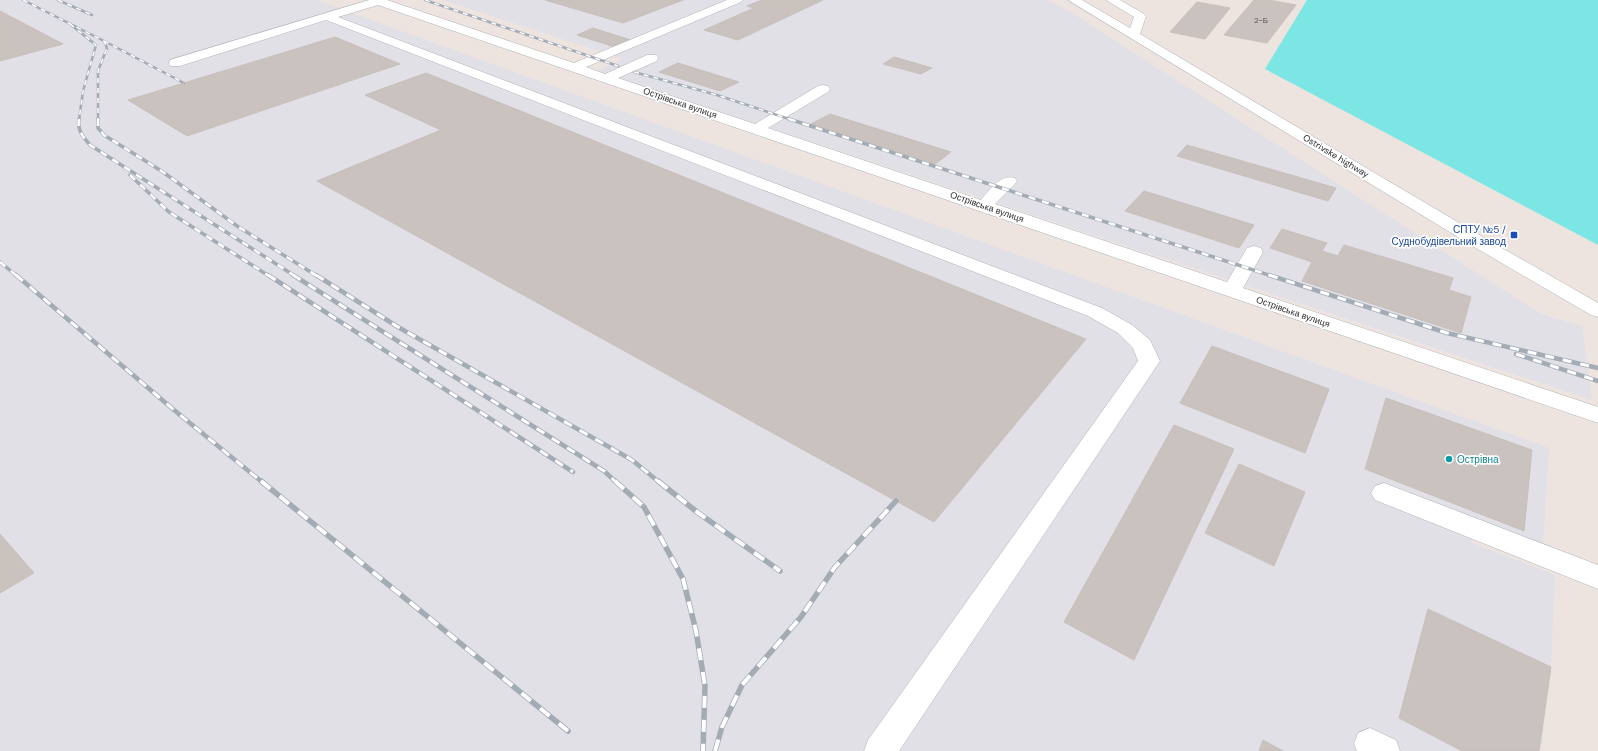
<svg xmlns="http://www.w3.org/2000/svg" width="1598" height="751" font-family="'DM Sans',sans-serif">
  <rect width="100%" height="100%" fill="#ede4e0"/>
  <g fill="#e0e0e6">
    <path d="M 0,0 L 316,0 L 1549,448 L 1543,547 L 1470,517 L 1472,543 L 1555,575 L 1551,667 L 1541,751 L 0,751 Z"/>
    <path d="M 444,0 L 1047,0 L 1064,8 L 1541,314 L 1582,326 L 1592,400 L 598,71 L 623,59 Z"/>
  </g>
  <path fill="#7ce6e4" d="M 1307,0 L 1598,0 L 1598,245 L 1265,69 Z"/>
  <g fill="#c9c2bf" stroke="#c9bfba">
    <path d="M 545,0 L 683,0 L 623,23 Z"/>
    <path d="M 762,0 L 823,0 L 738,40 L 704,30 L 754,8 L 747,6 Z"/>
    <path d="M 1254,0 L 1269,0 L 1296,5 L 1267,43 L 1224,35 Z"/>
    <path d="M 1197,2 L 1230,8 L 1205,39 L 1170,32 Z"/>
    <path d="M 0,11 L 63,44 L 0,61 Z"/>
    <path d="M 593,28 L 634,41 L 618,48 L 577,35 Z"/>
    <path d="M 335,37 L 400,64 L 187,136 L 128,100 Z"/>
    <path d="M 894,57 L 932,68 L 921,74 L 883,64 Z"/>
    <path d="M 678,63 L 739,82 L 720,91 L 659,72 Z"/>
    <path d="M 426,73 L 1086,339 L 934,522 L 317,181 L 441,130 L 365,95 Z"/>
    <path d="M 830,114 L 951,152 L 934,165 L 811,124 Z"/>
    <path d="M 1187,145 L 1336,188 L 1328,201 L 1177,156 Z"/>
    <path d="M 1144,191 L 1254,225 L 1239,248 L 1125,211 Z"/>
    <path d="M 1282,229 L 1327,243 L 1322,251 L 1338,256 L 1344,245 L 1453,278 L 1449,290 L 1471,297 L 1461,333 L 1302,281 L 1312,262 L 1270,248 Z"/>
    <path d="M 1212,346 L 1329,389 L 1305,453 L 1180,403 Z"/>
    <path d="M 1386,398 L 1532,450 L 1524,531 L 1365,469 Z"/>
    <path d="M 1174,425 L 1234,449 L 1134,660 L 1064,622 Z"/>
    <path d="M 1239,464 L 1305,492 L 1274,566 L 1205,533 Z"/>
    <path d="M 0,534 L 34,573 L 0,593 Z"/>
    <path d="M 1428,609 L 1551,667 L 1539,751 L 1462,751 L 1399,718 Z"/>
    <path d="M 1263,740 L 1283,751 L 1259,751 Z"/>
  </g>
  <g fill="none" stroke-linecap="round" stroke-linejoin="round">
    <g stroke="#adb2b8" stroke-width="1">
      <g id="minor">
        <path d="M 369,0 L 387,0 L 574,63 L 727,0 L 743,0 L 741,2 L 586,67 L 605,74 L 647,55 L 657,55 L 658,58 L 657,61 L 618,78 L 755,124 L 818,86 L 823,85 L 828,86 L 830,89 L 828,92 L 768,128 L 981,200 C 990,190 1000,174 1015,178 L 1017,181 L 1015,184 L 995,204 L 1227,282 L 1247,248 L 1254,246 L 1261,248 L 1263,252 L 1243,288 L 1598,407 L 1598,423 L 378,5 L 338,17 L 1102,308 L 1132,325 L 1150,340 L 1160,361 L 899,751 L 864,751 L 868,740 L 1138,361 L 1133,348 L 1118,333 L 1088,316 L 326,20 L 180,66 L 170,66 L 169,63 L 170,60 Z"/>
        <path d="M 1068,0 L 1082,0 L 1130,28 L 1134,17 L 1106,0 L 1120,0 L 1144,14 L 1146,16 L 1140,34 L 1488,240 L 1598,303 L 1598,317 L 1591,315 L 1476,248 Z"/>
        <path d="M 1384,483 L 1598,565 L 1598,589 L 1375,500 L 1371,493 L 1375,486 Z"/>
        <path d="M 1370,728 L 1396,740 L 1400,751 L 1357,751 L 1354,744 L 1358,733 Z"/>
      </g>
    </g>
    <use href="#minor" fill="#fff" fill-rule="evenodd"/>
    <g stroke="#a3abb5" stroke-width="2.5">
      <g id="rail-far3">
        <path d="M 23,0 L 104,41 L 107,48 L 98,71 L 98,120"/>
        <path d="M 58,0 L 92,15"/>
        <path d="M 425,0 L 618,66"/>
        <path d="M 70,24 L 96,45 L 83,91 L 79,120"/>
        <path d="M 104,41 L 184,83"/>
        <path d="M 634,72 L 717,95 L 792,120"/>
      </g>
    </g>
    <g stroke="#a3abb5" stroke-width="3.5">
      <g id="rail-far2">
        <path d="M 79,119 C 77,130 83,137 90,145 L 295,276"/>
        <path d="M 98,119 L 98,128 L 104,135 L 163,172 L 237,226 L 317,276"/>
        <path d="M 789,119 L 1272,276"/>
        <path d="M 130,175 L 169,212 L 269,276"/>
        <path d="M 0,262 L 17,276"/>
      </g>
    </g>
    <g stroke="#a3abb5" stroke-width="4.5">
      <g id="rail-far1">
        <path d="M 16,275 L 174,410 L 262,482"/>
        <path d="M 268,275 L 573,472"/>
        <path d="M 293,275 L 604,471 L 616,482"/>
        <path d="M 316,275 L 398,327 L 632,460 L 659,482"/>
        <path d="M 1269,275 L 1447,333 L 1598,368"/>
        <path d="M 1516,354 L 1598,381"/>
      </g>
    </g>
    <g stroke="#a3abb5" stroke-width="5.5">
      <g id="rail">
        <path d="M 261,481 L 568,731"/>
        <path d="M 615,481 L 644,507 L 683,579 L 696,631 L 705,686 L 703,751"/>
        <path d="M 658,481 L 697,512 L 780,571"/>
        <path d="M 715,751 L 722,727 L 742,685 L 801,617 L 835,567 L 896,501"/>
      </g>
    </g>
    <use href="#rail-far3" stroke="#fff" stroke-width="1.5" stroke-dasharray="5" stroke-linecap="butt"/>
    <use href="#rail-far2" stroke="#fff" stroke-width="2.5" stroke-dasharray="7" stroke-linecap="butt"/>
    <use href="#rail-far1" stroke="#fff" stroke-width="3" stroke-dasharray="9" stroke-linecap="butt"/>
    <use href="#rail" stroke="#fff" stroke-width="4" stroke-dasharray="12" stroke-linecap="butt"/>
  </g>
  <rect fill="#1a4fb4" stroke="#fff" stroke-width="1.5" x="1510" y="231" width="8" height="8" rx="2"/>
  <circle fill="#0f9aa8" stroke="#fff" stroke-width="1.5" cx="1449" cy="459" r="4"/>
  <g text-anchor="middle" stroke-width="3.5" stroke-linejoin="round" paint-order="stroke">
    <g font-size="8" fill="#545252">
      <text x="1261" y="23">2-Б</text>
    </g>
    <g font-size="9" fill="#2d2d2d" stroke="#fff">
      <text transform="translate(680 103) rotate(19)" y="3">Острівська вулиця</text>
      <text transform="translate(1336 156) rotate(31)" y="3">Ostrivske highway</text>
      <text transform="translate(987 207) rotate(19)" y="3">Острівська вулиця</text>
      <text transform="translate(1293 312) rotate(19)" y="3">Острівська вулиця</text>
    </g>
    <g font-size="10" fill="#164399" stroke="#fff" text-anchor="end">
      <text x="1506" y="233">СПТУ №5 /<tspan x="1506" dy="12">Суднобудівельний завод</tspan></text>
    </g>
    <g font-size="10" fill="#0d838f" stroke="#fff" text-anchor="start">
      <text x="1457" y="463">Острівна</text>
    </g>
  </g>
</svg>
